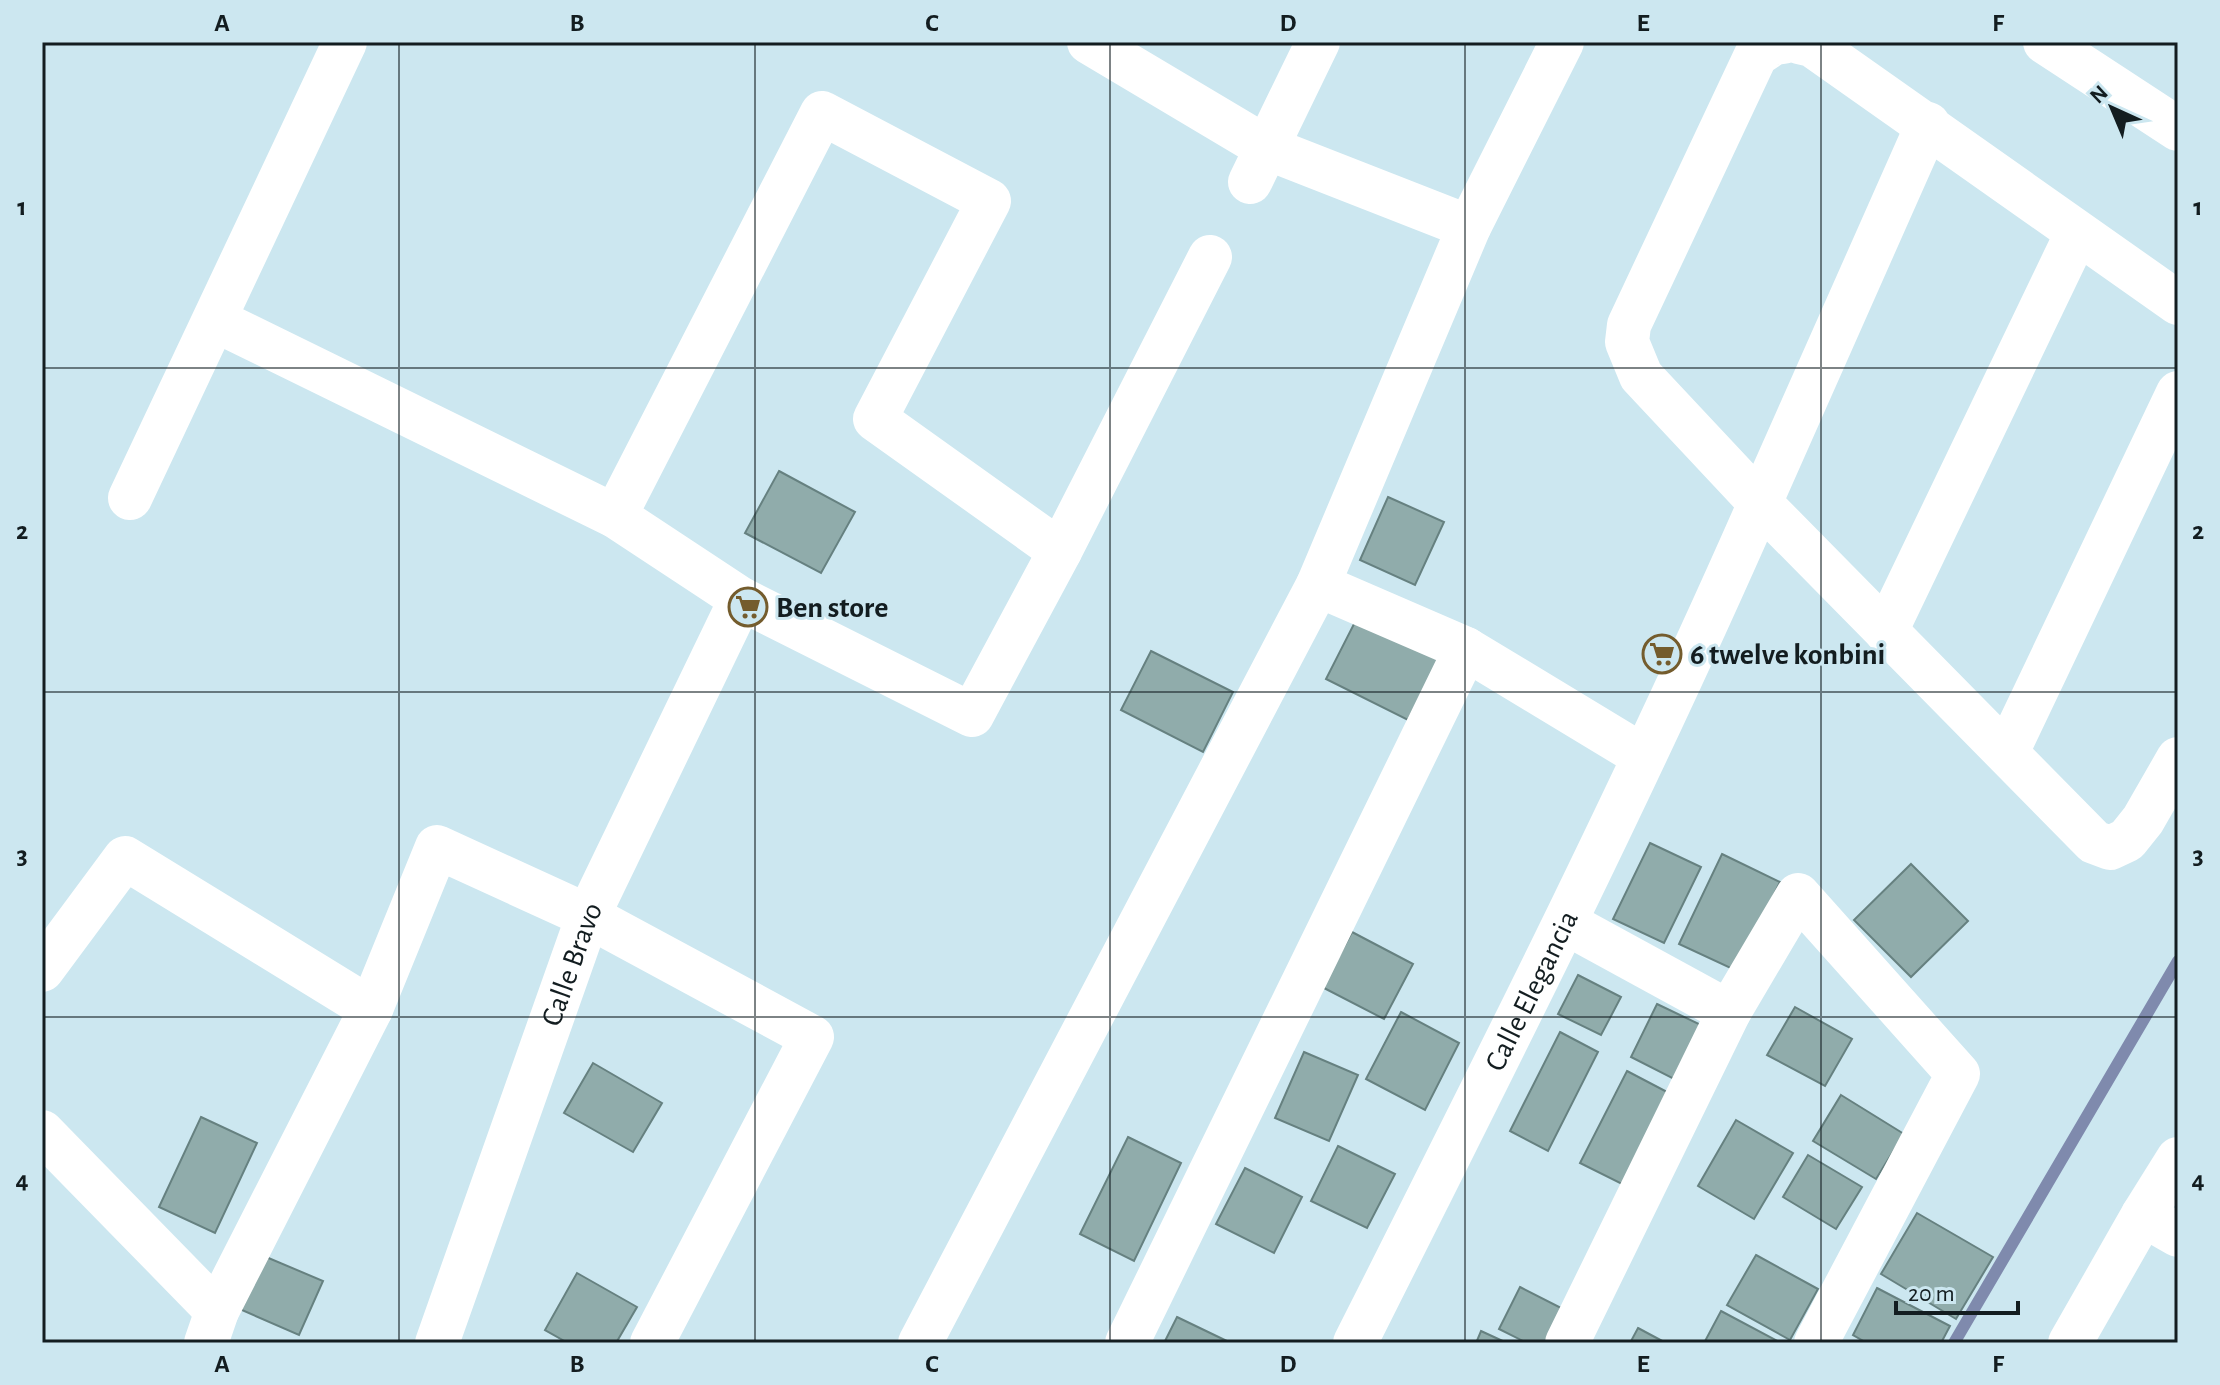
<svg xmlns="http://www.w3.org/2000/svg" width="2220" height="1385" font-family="'Alegreya Sans',sans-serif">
  <rect width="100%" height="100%" fill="#cce7f0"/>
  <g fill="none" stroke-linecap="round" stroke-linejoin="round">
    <path stroke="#7f8aad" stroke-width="12" d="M 1954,1343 L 2178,961"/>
  </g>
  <g fill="#90acab" stroke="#668180" stroke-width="2">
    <path d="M 779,471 L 855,512 L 821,573 L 745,533 Z"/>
    <path d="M 1388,497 L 1444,522 L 1415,585 L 1360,560 Z"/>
    <path d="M 1357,618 L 1439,660 L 1408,720 L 1326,679 Z"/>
    <path d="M 1151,651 L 1233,692 L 1203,752 L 1121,710 Z"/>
    <path d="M 1650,843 L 1701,867 L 1664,943 L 1613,919 Z"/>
    <path d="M 1722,854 L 1780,882 L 1737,971 L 1679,944 Z"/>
    <path d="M 1911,864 L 1968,921 L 1911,977 L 1854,920 Z"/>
    <path d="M 1352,932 L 1413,964 L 1384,1019 L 1322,987 Z"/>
    <path d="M 1578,975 L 1621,997 L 1601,1035 L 1558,1014 Z"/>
    <path d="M 1657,1004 L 1703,1026 L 1676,1080 L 1631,1057 Z"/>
    <path d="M 1795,1007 L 1852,1039 L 1825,1086 L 1767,1055 Z"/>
    <path d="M 1401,1012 L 1459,1043 L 1425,1110 L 1366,1079 Z"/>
    <path d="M 1560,1032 L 1598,1052 L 1548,1151 L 1510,1131 Z"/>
    <path d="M 1304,1052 L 1358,1075 L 1329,1141 L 1275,1118 Z"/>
    <path d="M 593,1063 L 662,1103 L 633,1152 L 564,1113 Z"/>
    <path d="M 1627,1071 L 1669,1093 L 1622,1184 L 1580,1163 Z"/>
    <path d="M 1841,1095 L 1904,1134 L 1876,1179 L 1813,1141 Z"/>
    <path d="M 201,1117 L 257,1143 L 215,1233 L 159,1207 Z"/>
    <path d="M 1736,1120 L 1793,1153 L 1754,1219 L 1698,1186 Z"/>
    <path d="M 1128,1137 L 1181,1163 L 1134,1261 L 1080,1234 Z"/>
    <path d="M 1338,1146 L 1395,1174 L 1367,1228 L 1311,1201 Z"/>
    <path d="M 1808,1155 L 1862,1187 L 1836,1229 L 1783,1197 Z"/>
    <path d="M 1245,1168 L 1302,1197 L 1274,1253 L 1216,1224 Z"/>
    <path d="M 1917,1213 L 1993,1257 L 1956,1319 L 1881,1274 Z"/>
    <path d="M 259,1254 L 323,1281 L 299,1335 L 235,1307 Z"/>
    <path d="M 1756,1255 L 1818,1289 L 1790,1340 L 1727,1305 Z"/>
    <path d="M 577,1273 L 637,1307 L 616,1343 L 568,1343 L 545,1330 Z"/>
    <path d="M 1520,1287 L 1567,1311 L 1551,1343 L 1527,1343 L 1499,1329 Z"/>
    <path d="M 1877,1288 L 1950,1326 L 1941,1343 L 1867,1343 L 1853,1335 Z"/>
    <path d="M 1721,1311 L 1781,1343 L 1704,1343 Z"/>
    <path d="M 1177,1317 L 1231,1343 L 1164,1343 Z"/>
    <path d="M 1638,1328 L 1666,1343 L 1630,1343 Z"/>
    <path d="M 1481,1331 L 1507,1343 L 1476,1343 Z"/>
  </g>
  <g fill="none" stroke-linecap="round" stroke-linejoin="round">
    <g stroke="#fff" stroke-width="44">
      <path d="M 1089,42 L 1267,148 L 1469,227"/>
      <path d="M 1783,42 L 1774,43 L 1756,55 L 1629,325 L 1627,342 L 1641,376 L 1760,503 L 1928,124"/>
      <path d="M 1799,42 L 1812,45 L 2178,303"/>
      <path d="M 2045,42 L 2178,129"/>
      <path d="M 1250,182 L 1318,42"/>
      <path d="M 215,320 L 615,516 L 741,599 L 972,715 L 1060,551 L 1210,257"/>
      <path d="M 130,498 L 345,42"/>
      <path d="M 615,516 L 822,113 L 989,201 L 875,419 L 1060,551"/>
      <path d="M 1318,585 L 1466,649 L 1643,756"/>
      <path d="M 1886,631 L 2077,233"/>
      <path d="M 2007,752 L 2178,393"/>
      <path d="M 1566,923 L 1729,1012"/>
      <path d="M 42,970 L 125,858 L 371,1009"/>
      <path d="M 42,1132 L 217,1311"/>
      <path d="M 2143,1215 L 2178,1235"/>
      <path d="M 206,1343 L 217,1311 L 371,1009 L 437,847 L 588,916 L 812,1037 L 652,1343"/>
      <path id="s1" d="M 437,1343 L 588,916 L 741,599"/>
      <path d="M 920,1343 L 1318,585 L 1469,227 L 1562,42"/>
      <path d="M 1127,1343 L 1466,649"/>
      <path id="s2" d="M 1355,1343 C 1495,1065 1635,788 1760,503 L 2094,842 L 2110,848 L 2127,840 L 2143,820 L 2178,759"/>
      <path d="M 1567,1343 L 1729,1012 L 1798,895 L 1958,1074 L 1816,1343"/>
      <path d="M 2070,1343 L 2143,1215 L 2178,1159"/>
    </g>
  </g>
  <path fill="none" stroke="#131d20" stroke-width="2" stroke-opacity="0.55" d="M 399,42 L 399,1343M 755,42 L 755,1343M 1110,42 L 1110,1343M 1465,42 L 1465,1343M 1821,42 L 1821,1343M 42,368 L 2178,368M 42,692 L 2178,692M 42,1017 L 2178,1017"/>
  <defs>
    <g id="supermarket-ring" transform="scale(2)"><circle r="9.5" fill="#cce7f0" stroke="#745c2d" stroke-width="1.5"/><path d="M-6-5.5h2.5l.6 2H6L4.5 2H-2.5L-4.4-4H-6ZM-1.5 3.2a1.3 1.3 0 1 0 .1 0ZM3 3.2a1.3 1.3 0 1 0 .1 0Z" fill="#745c2d"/></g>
  </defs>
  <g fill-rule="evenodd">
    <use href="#supermarket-ring" x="748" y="607"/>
    <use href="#supermarket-ring" x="1662" y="654"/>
  </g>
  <g text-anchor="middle" stroke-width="6" stroke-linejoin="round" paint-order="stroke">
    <g font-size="30" font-weight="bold" fill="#131d20" stroke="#cce7f0" text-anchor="start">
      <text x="776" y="617">Ben store</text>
      <text x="1690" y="664">6 twelve konbini</text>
    </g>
    <g font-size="30" fill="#131d20" stroke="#cce7f0">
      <text dy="10" stroke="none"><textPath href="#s1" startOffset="402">Calle Bravo</textPath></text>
      <text dy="10" stroke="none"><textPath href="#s2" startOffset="394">Calle Elegancia</textPath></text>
    </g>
  </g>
  <rect width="2220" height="1385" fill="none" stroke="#cce7f0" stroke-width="88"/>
  <g transform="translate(2112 108) rotate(316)" stroke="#cce7f0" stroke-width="6" paint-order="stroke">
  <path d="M0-6L14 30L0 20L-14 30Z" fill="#131d20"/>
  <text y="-12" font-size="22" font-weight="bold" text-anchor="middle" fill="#131d20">N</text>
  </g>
  <path d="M1896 1301v12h122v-12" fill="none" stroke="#131d20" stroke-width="4"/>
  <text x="1908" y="1301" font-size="24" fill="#131d20" stroke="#cce7f0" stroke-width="6" paint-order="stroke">20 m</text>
  <rect x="44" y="44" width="2132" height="1297" fill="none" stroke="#131d20" stroke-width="3"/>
  <g font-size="26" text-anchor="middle" font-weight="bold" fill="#131d20">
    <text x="222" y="31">A</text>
    <text x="577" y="31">B</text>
    <text x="932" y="31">C</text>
    <text x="1288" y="31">D</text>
    <text x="1643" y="31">E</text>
    <text x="1998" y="31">F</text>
    <text x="22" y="215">1</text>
    <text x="2198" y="215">1</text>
    <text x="22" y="539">2</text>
    <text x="2198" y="539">2</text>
    <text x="22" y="864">3</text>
    <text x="2198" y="864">3</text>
    <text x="22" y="1188">4</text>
    <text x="2198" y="1188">4</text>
    <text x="222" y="1372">A</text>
    <text x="577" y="1372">B</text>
    <text x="932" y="1372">C</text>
    <text x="1288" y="1372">D</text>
    <text x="1643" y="1372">E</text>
    <text x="1998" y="1372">F</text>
  </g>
</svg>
